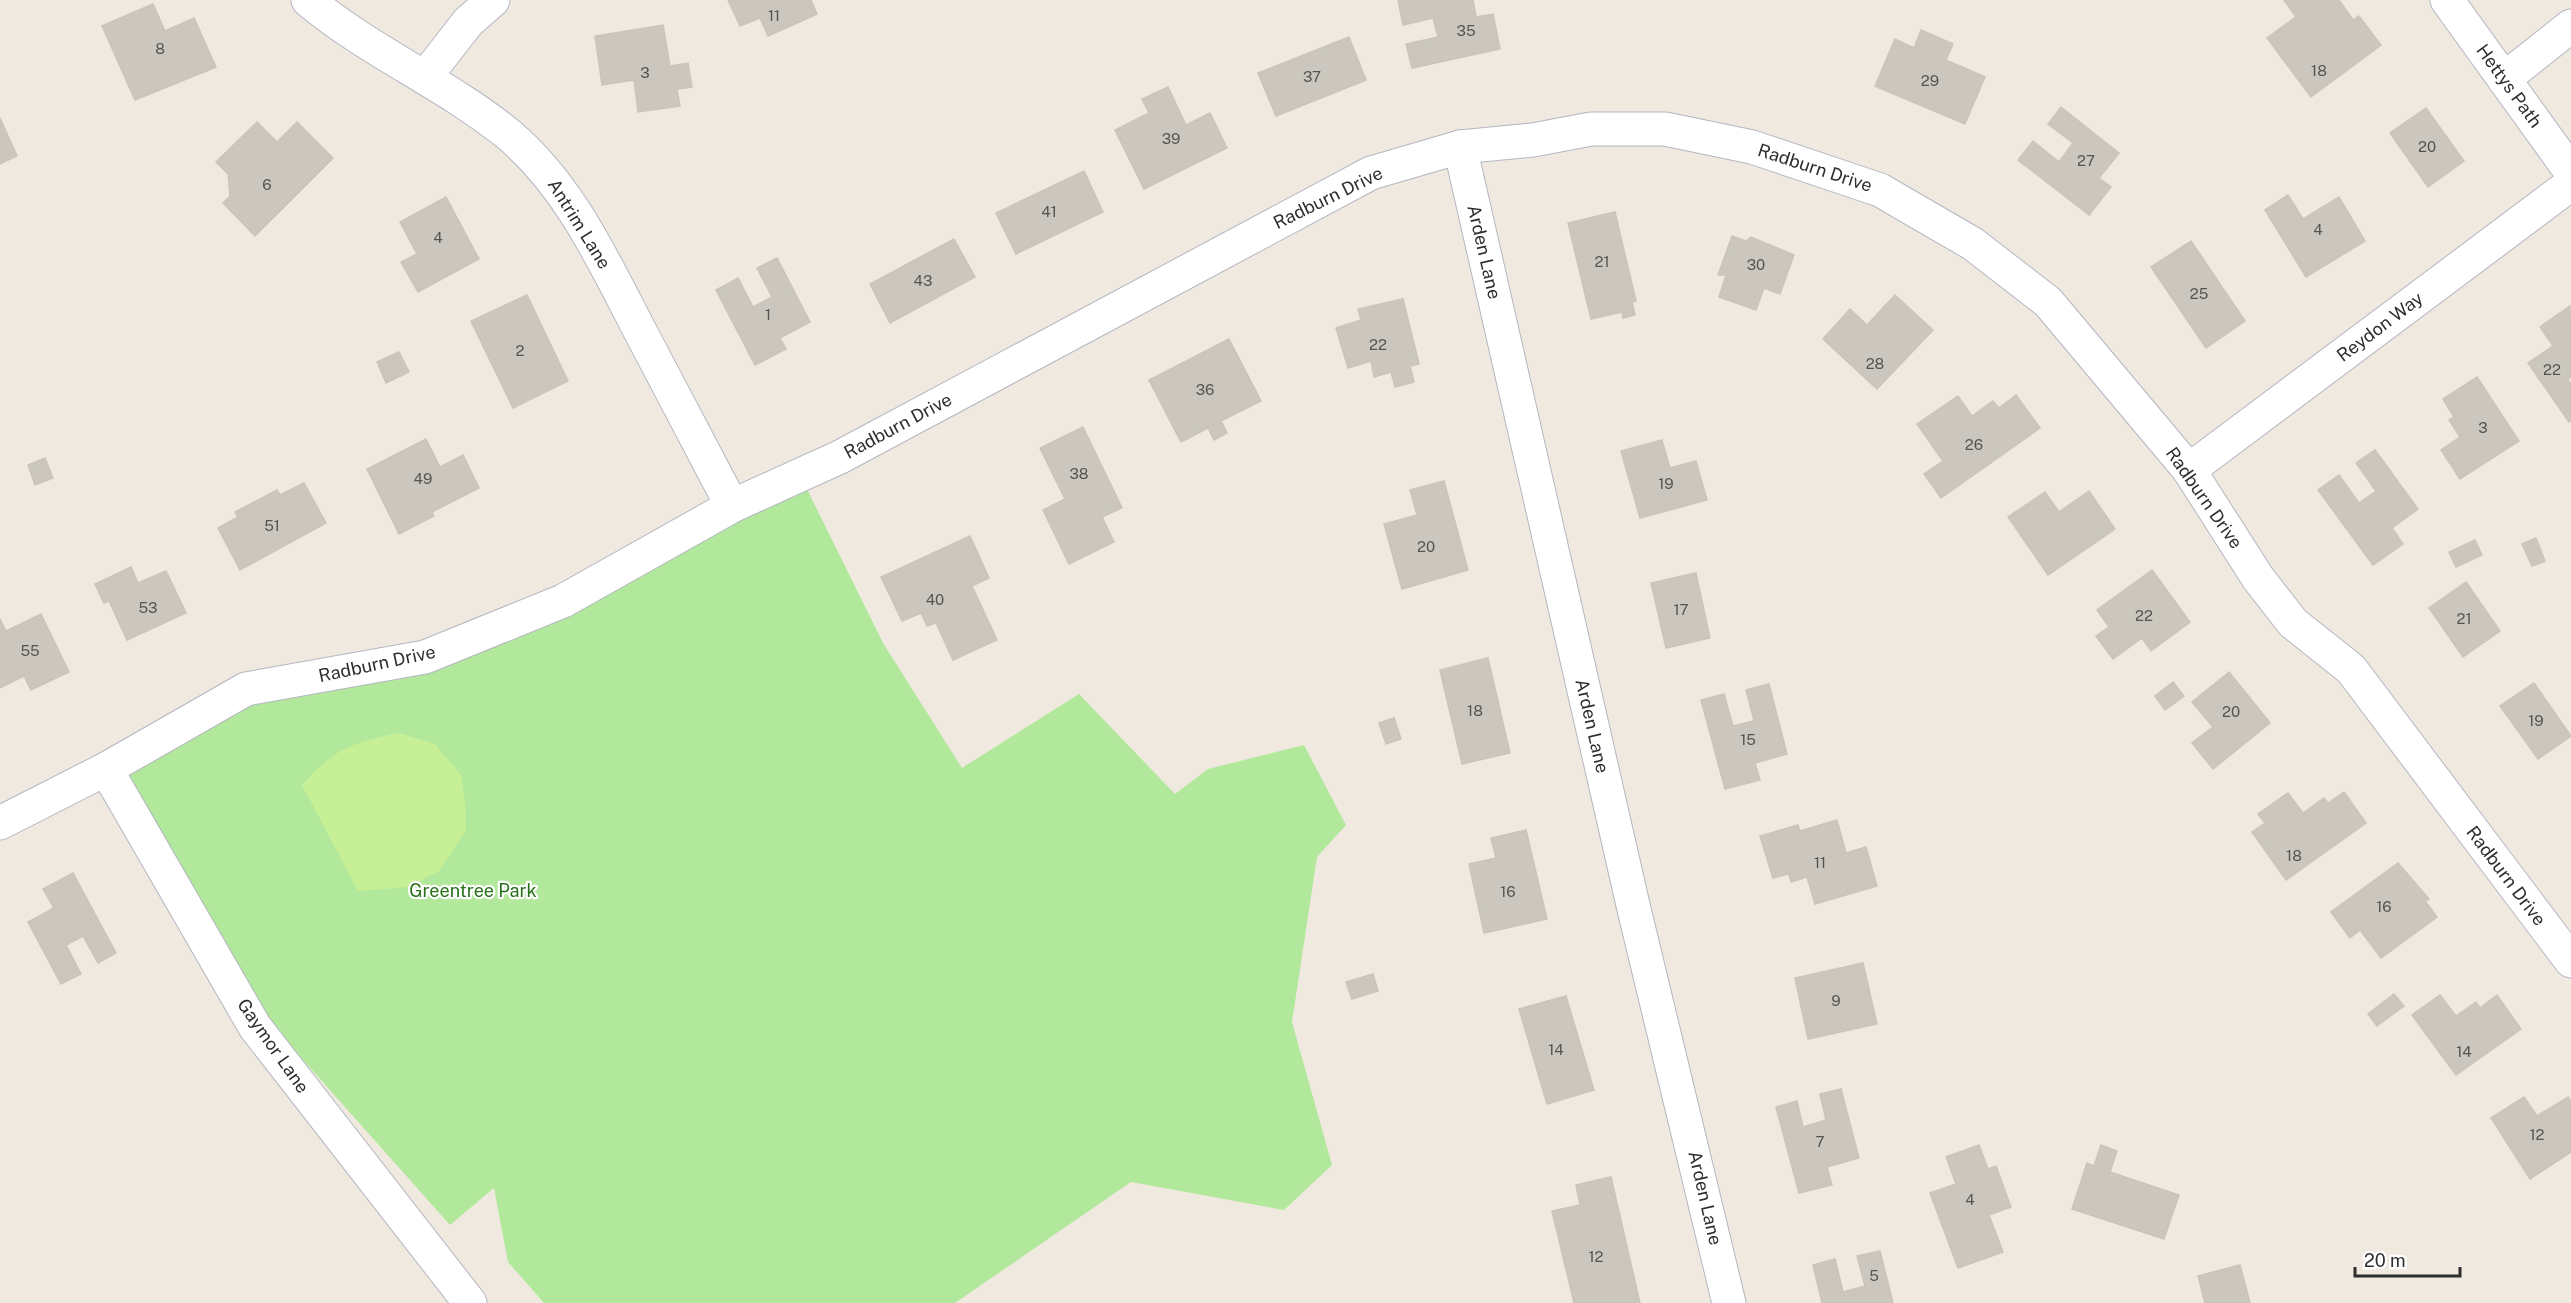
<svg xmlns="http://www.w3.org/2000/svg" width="2571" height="1303" font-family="'Public Sans',sans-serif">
  <rect width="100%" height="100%" fill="#efe9e0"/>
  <path fill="#b2e89b" d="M 800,475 L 883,643 L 962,768 L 1079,694 L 1175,794 L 1208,769 L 1304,745 L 1346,825 L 1317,857 L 1292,1022 L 1332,1165 L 1284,1210 L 1131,1182 L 955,1303 L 544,1303 L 508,1262 L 494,1188 L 450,1225 L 271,1024 L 124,773 L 246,689 L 425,657 Z"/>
  <path fill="#c7ef96" d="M 399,733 L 435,744 L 461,775 L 465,801 L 466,831 L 439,871 L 409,887 L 358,891 L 302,785 C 335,748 351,743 399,733 Z"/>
  <g fill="#cbc7be" stroke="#cbc5b9" stroke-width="1.5">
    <path d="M 728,0 L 811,0 L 817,14 L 768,36 L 760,18 L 740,26 Z"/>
    <path d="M 1398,0 L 1473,0 L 1476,17 L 1493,14 L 1500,49 L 1412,68 L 1406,44 L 1438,37 L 1433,18 L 1403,25 Z"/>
    <path d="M 2284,0 L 2339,0 L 2353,20 L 2359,16 L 2381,45 L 2311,97 L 2267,38 L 2296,17 Z"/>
    <path d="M 153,4 L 165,31 L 194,18 L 216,67 L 135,100 L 102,26 Z"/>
    <path d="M 663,25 L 670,66 L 688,63 L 692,87 L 677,89 L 680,106 L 638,112 L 634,80 L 602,85 L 595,36 Z"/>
    <path d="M 1921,30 L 1953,44 L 1946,60 L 1985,77 L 1965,124 L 1875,86 L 1895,39 L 1914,48 Z"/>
    <path d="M 1349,37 L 1366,80 L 1276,116 L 1258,73 Z"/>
    <path d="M 1168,87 L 1186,125 L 1210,113 L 1227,148 L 1144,189 L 1115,130 L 1149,113 L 1142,99 Z"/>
    <path d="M 2061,107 L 2119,153 L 2099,178 L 2111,187 L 2089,215 L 2018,160 L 2033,141 L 2059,162 L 2073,143 L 2048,124 Z"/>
    <path d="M 2426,108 L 2464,161 L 2428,187 L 2390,133 Z"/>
    <path d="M 0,118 L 17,156 L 0,164 Z"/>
    <path d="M 257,122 L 277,142 L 297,122 L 333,158 L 255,236 L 223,203 L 230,196 L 228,174 L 216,162 Z"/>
    <path d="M 1084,171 L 1103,212 L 1016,254 L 996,213 Z"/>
    <path d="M 2288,195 L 2303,219 L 2339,197 L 2365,241 L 2306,277 L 2265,210 Z"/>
    <path d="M 446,197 L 479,259 L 418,292 L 401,262 L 417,254 L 400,222 Z"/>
    <path d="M 1615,212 L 1636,301 L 1632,302 L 1635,315 L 1623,318 L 1622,312 L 1591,319 L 1568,223 Z"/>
    <path d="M 1732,236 L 1746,241 L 1751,237 L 1794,255 L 1780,294 L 1764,288 L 1756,310 L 1719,297 L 1726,275 L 1718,275 Z"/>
    <path d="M 954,239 L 975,277 L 890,323 L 870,284 Z"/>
    <path d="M 2191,241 L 2245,321 L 2206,348 L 2151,267 Z"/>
    <path d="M 777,258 L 810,322 L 780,338 L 786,349 L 755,365 L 716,290 L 738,278 L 753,307 L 772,297 L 757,268 Z"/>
    <path d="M 527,295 L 568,381 L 513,408 L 471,321 Z"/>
    <path d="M 1895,295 L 1933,330 L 1877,389 L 1823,339 L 1850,309 L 1867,325 Z"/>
    <path d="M 1403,299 L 1419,364 L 1410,366 L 1414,382 L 1395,387 L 1391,372 L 1374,377 L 1371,361 L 1348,368 L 1336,328 L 1361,320 L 1358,309 Z"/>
    <path d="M 2570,306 L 2571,377 L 2568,380 L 2571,385 L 2571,420 L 2569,422 L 2528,363 L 2553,346 L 2540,327 Z"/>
    <path d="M 1229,339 L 1261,401 L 1221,421 L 1227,433 L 1214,440 L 1208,428 L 1181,442 L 1149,380 Z"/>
    <path d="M 399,352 L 409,372 L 386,383 L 377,362 Z"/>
    <path d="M 2477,377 L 2519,441 L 2460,479 L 2441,450 L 2460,437 L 2449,420 L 2454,417 L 2443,399 Z"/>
    <path d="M 2016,395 L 2040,428 L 1941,498 L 1924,474 L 1943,461 L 1917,424 L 1958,396 L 1972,416 L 1993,401 L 1999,408 Z"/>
    <path d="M 1083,427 L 1122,508 L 1102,517 L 1114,542 L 1069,564 L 1043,510 L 1065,499 L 1040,448 Z"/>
    <path d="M 426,439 L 440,467 L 463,455 L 479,488 L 432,512 L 434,516 L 399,534 L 367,469 Z"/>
    <path d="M 1662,440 L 1670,468 L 1696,461 L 1707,500 L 1640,518 L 1621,451 Z"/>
    <path d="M 2375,450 L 2418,509 L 2392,528 L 2403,544 L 2373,565 L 2318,490 L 2339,475 L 2359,503 L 2376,491 L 2356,463 Z"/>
    <path d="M 45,458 L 53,478 L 35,485 L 28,465 Z"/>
    <path d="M 1444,481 L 1468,570 L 1402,589 L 1384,524 L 1417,515 L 1410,490 Z"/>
    <path d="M 304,483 L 326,523 L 240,570 L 218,528 L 238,517 L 235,512 L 277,490 L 280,495 Z"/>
    <path d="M 2089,491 L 2115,529 L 2048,575 L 2008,517 L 2045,492 L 2059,512 Z"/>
    <path d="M 970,536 L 989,578 L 972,586 L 997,640 L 953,660 L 936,623 L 927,626 L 921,613 L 902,621 L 881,577 Z"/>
    <path d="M 2536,538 L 2545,561 L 2532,566 L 2522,544 Z"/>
    <path d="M 2475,540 L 2482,555 L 2456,567 L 2449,552 Z"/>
    <path d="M 131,567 L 138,583 L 166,571 L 186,613 L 127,640 L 109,601 L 104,603 L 95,584 Z"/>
    <path d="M 2152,570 L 2190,622 L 2151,651 L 2142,638 L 2113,659 L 2096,636 L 2109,627 L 2097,610 Z"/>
    <path d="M 1696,573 L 1710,638 L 1666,648 L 1651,583 Z"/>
    <path d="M 2466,582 L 2500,631 L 2463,657 L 2429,608 Z"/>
    <path d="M 41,614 L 69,672 L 31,690 L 24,676 L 0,688 L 0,619 L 6,631 Z"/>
    <path d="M 1488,658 L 1510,753 L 1462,764 L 1440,670 Z"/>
    <path d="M 2229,672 L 2270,723 L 2213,769 L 2192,743 L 2213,727 L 2192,702 Z"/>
    <path d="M 2173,682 L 2184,696 L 2165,710 L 2155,696 Z"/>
    <path d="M 2534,683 L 2571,736 L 2538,759 L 2500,706 Z"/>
    <path d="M 1769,684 L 1787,754 L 1755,763 L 1760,780 L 1725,789 L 1701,700 L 1724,694 L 1733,726 L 1754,721 L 1746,690 Z"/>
    <path d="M 1394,718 L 1401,739 L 1386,744 L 1379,723 Z"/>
    <path d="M 2344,792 L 2366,823 L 2286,880 L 2252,832 L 2265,823 L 2258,814 L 2288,793 L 2303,813 L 2324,798 L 2328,803 Z"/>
    <path d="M 1837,820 L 1846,853 L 1866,847 L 1877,886 L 1815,904 L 1807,877 L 1791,882 L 1789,874 L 1773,878 L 1760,836 L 1798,825 L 1800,831 Z"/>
    <path d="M 1526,830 L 1547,919 L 1484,933 L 1469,864 L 1496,858 L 1491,838 Z"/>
    <path d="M 2398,863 L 2429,899 L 2425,901 L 2437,917 L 2381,958 L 2360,930 L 2350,938 L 2331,912 Z"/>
    <path d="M 73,873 L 116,953 L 98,963 L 83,936 L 66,945 L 81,974 L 61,984 L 28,922 L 54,908 L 43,889 Z"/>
    <path d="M 1863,963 L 1877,1024 L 1808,1039 L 1795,978 Z"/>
    <path d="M 1373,974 L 1378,991 L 1352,999 L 1346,982 Z"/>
    <path d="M 2394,994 L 2404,1006 L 2377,1026 L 2368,1014 Z"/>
    <path d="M 2440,995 L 2456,1016 L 2476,1002 L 2480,1008 L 2497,995 L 2521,1029 L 2456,1075 L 2412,1015 Z"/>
    <path d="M 1566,996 L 1594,1090 L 1547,1104 L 1519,1009 Z"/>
    <path d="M 1841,1089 L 1859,1158 L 1827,1167 L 1832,1185 L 1799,1193 L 1776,1107 L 1797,1101 L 1803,1127 L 1826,1120 L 1820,1094 Z"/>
    <path d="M 2524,1097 L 2537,1116 L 2568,1097 L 2571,1102 L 2571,1152 L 2530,1179 L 2491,1118 Z"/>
    <path d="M 1979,1145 L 1988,1169 L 1996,1166 L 2011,1207 L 1989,1215 L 2003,1252 L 1958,1268 L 1930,1193 L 1956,1184 L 1946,1157 Z"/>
    <path d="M 2101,1145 L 2117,1151 L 2110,1172 L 2179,1195 L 2164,1239 L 2072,1209 L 2087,1163 L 2094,1166 Z"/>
    <path d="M 1611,1177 L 1640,1303 L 1574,1303 L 1552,1211 L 1580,1205 L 1576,1185 Z"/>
    <path d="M 1880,1251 L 1893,1303 L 1822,1303 L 1813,1265 L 1835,1259 L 1843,1292 L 1865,1286 L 1857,1256 Z"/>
    <path d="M 2240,1265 L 2250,1303 L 2205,1303 L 2198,1276 Z"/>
  </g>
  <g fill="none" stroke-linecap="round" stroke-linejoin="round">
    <g stroke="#b4b6c1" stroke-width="35">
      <g id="minor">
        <path d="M 308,0 C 370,52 445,83 508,134 C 569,185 603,260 639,329 C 670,388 701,447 732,506"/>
        <path d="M 2447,0 L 2571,172"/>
        <path d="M 426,76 L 468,22 L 493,0"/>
        <path d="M 2504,79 L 2571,26"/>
        <path d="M 1460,147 L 1633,905 L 1729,1303"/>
        <path d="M 2189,470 L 2571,184"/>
        <path d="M 106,769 L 255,1027 L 470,1303"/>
        <path d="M 0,823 L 106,769 L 246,689 L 425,657 L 563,601 L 732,506 L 840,457 L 1371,173 L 1460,147 L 1533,140 L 1591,129 L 1665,129 L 1752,147 L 1880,190 L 1973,244 L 2048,302 L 2189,470 L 2258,578 L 2293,623 L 2351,669 L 2571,961"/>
      </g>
    </g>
    <use href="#minor" stroke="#fff" stroke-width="33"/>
  </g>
  <g text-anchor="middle" stroke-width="4.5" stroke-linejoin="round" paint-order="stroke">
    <g font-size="15" fill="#555452">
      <text x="774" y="21">11</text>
      <text x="1466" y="36">35</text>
      <text x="160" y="54">8</text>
      <text x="2319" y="76">18</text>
      <text x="645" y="78">3</text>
      <text x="1312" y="82">37</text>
      <text x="1930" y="86">29</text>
      <text x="1171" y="144">39</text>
      <text x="2427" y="152">20</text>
      <text x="2086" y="166">27</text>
      <text x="267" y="190">6</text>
      <text x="1049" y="217">41</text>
      <text x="2318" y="235">4</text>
      <text x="438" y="243">4</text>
      <text x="1602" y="267">21</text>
      <text x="1756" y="270">30</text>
      <text x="923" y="286">43</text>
      <text x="2199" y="299">25</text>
      <text x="768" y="320">1</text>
      <text x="1378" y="350">22</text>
      <text x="520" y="356">2</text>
      <text x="1875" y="369">28</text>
      <text x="2552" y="375">22</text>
      <text x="1205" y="395">36</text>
      <text x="2483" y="433">3</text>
      <text x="1974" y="450">26</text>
      <text x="1079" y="479">38</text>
      <text x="423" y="484">49</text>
      <text x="1666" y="489">19</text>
      <text x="272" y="531">51</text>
      <text x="1426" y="552">20</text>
      <text x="935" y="605">40</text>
      <text x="148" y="613">53</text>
      <text x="1681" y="615">17</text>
      <text x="2144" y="621">22</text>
      <text x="2464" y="624">21</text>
      <text x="30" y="656">55</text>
      <text x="1475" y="716">18</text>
      <text x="2231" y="717">20</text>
      <text x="2536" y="726">19</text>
      <text x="1748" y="745">15</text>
      <text x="2294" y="861">18</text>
      <text x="1820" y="868">11</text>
      <text x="1508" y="897">16</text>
      <text x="2384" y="912">16</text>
      <text x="1836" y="1006">9</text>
      <text x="1556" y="1055">14</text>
      <text x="2464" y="1057">14</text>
      <text x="2537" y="1140">12</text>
      <text x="1820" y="1147">7</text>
      <text x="1970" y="1205">4</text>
      <text x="1596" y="1262">12</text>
      <text x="1874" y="1281">5</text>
    </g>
    <g font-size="18" fill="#2e2e2e" stroke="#fff">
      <text transform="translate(2509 86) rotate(54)" y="6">Hettys Path</text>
      <text transform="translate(1815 168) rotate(18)" y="6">Radburn Drive</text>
      <text transform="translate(1328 198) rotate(-26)" y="6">Radburn Drive</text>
      <text transform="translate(579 224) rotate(58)" y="6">Antrim Lane</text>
      <text transform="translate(1484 252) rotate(77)" y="6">Arden Lane</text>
      <text transform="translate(2380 327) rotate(-37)" y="6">Reydon Way</text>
      <text transform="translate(898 426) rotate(-28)" y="6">Radburn Drive</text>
      <text transform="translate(2204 498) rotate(55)" y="6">Radburn Drive</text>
      <text transform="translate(377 664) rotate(-12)" y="6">Radburn Drive</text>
      <text transform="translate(1592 726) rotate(77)" y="6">Arden Lane</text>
      <text transform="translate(2506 876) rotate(53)" y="6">Radburn Drive</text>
      <text transform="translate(273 1046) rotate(55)" y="6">Gaymor Lane</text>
      <text transform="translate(1705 1198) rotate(77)" y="6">Arden Lane</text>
    </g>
    <g font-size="18" fill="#277118" stroke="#fff">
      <text x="473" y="897">Greentree Park</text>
    </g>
  </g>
  <path d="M2355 1267v9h105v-9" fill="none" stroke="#2e2e2e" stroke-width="3"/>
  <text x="2364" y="1267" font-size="18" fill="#2e2e2e" stroke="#ffffff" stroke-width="4.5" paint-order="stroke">20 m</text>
</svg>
